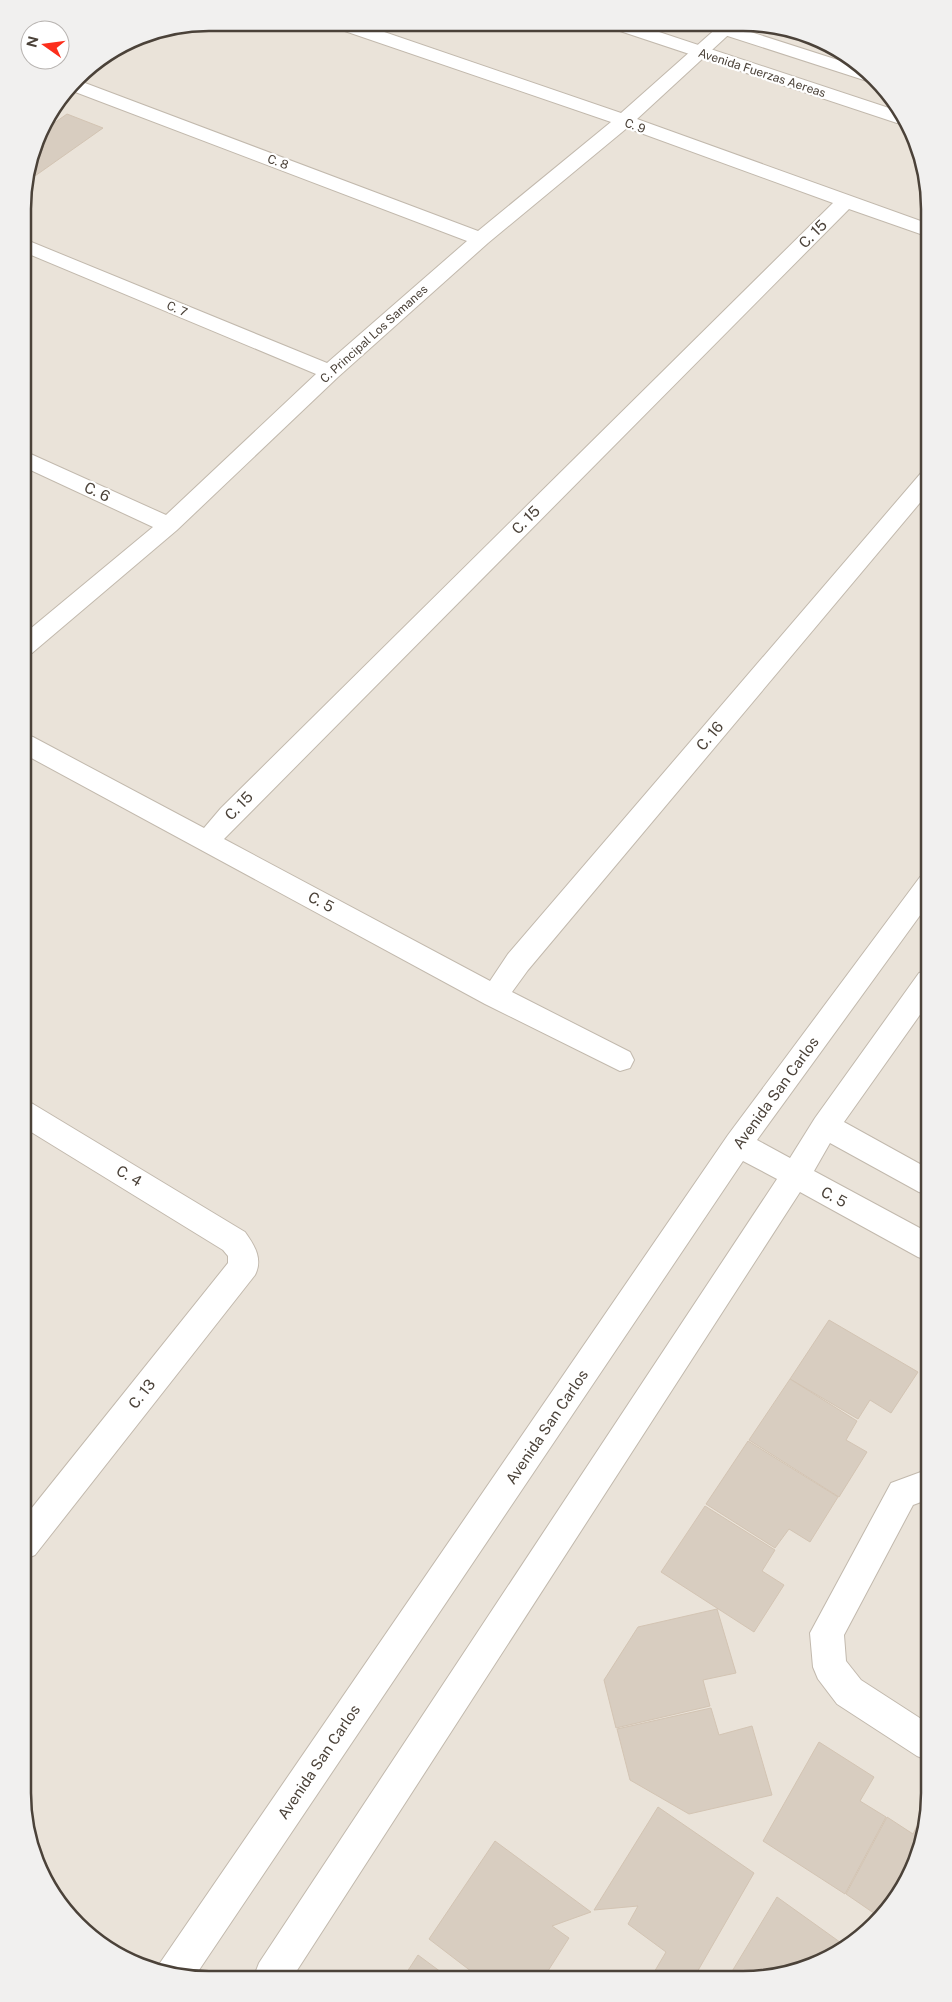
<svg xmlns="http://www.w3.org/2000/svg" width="952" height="2002" font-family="'Public Sans',sans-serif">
  <rect width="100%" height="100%" fill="#f6f2eb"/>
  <path fill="#eae3d9" d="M 209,23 L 779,26 L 825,42 L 866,69 L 898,106 L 923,161 L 929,209 L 929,1805 L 915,1865 L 883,1916 L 846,1948 L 791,1973 L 173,1976 L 126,1960 L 86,1933 L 54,1896 L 29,1841 L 23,1793 L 24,185 L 42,126 L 86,69 L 138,37 Z"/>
  <g fill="#d8cdc0" stroke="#d3c4b3">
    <path d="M 67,114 L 103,128 L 25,183 L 40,133 Z"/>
    <path d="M 829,1320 L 918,1372 L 891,1413 L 870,1400 L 858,1419 L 790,1379 Z"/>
    <path d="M 790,1379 L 857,1421 L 846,1440 L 867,1452 L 839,1497 L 749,1440 Z"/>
    <path d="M 748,1441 L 838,1497 L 810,1542 L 789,1529 L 775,1548 L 706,1504 Z"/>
    <path d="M 705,1506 L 775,1550 L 762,1571 L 784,1585 L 754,1632 L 661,1572 Z"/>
    <path d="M 717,1609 L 736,1673 L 703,1680 L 710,1706 L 616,1728 L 604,1680 L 638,1627 Z"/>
    <path d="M 711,1708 L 719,1735 L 752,1726 L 772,1795 L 689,1814 L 630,1780 L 617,1729 Z"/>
    <path d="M 819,1742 L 874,1777 L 860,1801 L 886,1817 L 845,1894 L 763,1841 Z"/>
    <path d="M 658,1807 L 754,1873 L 696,1974 L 653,1974 L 666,1952 L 628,1924 L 638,1906 L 594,1910 Z"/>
    <path d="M 925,1810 L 928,1812 L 915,1865 L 881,1918 L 846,1894 L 887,1817 L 913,1834 Z"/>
    <path d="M 495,1841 L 591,1912 L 552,1926 L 569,1938 L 546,1974 L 476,1975 L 429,1939 Z"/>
    <path d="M 777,1897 L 844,1945 L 841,1951 L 791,1973 L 731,1973 Z"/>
    <path d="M 418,1955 L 445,1975 L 405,1975 Z"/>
  </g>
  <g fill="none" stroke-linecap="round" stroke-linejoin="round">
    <g stroke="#c2b9ad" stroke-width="2">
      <g id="minor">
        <path d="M 330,23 L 358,23 L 621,113 L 719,26 L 738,26 L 637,119 L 929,224 L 929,237 L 849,209 L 224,839 L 490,981 L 508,954 L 921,473 L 929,471 L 929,492 L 528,970 L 512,992 L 630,1052 L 634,1060 L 630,1068 L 620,1071 L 485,1004 L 24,754 L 24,734 L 33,737 L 204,828 L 221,808 L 833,203 L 627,128 L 488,243 L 338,377 L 177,530 L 32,653 L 24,655 L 24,634 L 153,527 L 24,467 L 24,451 L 166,515 L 316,374 L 24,252 L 24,239 L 327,363 L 467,241 L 70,90 L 77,80 L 478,231 L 611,122 L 333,27 Z"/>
        <path d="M 929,874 L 929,903 L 757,1140 L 790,1158 L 815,1118 L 919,973 L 929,970 L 929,1002 L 844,1122 L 929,1169 L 929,1195 L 919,1192 L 830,1143 L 814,1171 L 929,1233 L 929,1261 L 918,1257 L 800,1192 L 294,1975 L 254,1976 L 259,1963 L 777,1179 L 743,1161 L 195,1976 L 173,1976 L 157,1970 L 160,1963 L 728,1135 L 920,877 Z"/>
        <path d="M 23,1100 L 33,1104 L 245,1232 C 255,1246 263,1259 255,1275 L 35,1555 L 23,1560 L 23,1519 L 228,1263 L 228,1256 L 223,1250 L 23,1127 Z"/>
        <path d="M 929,1469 L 929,1499 L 913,1505 L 844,1635 L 846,1661 L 861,1680 L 929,1724 L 929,1761 L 917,1756 L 837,1704 L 818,1679 L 813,1667 L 810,1633 L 891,1483 Z"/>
      </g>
    </g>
    <g stroke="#c2b9ad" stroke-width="2">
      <g id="tertiary">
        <path d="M 611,25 L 638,25 L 901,112 L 906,124 L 897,123 L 614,29 Z"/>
        <path d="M 706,26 L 732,26 L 866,69 L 877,81 L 867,81 L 709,30 Z"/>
      </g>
    </g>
    <use href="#minor" fill="#fff" fill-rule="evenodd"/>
    <use href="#tertiary" fill="#fff" fill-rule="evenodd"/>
  </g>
  <g text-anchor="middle" stroke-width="4.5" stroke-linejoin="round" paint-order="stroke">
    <g font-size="12" fill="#4b4239" stroke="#fff">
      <text transform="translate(762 73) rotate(18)" y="4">Avenida Fuerzas Aereas</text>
      <text transform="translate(635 126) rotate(21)" y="4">C. 9</text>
      <text transform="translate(278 162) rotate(21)" y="4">C. 8</text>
      <text transform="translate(177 309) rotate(23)" y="4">C. 7</text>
      <text transform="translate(374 334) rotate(-42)" y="4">C. Principal Los Samanes</text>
    </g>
    <g font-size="15" fill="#4b4239" stroke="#fff">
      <text transform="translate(813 234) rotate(-45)" y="5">C. 15</text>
      <text transform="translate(97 492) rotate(25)" y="5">C. 6</text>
      <text transform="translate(526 520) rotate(-45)" y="5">C. 15</text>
      <text transform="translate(710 736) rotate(-50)" y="5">C. 16</text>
      <text transform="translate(239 806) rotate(-46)" y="5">C. 15</text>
      <text transform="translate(321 902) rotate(28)" y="5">C. 5</text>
      <text transform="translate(776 1093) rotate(-54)" y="5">Avenida San Carlos</text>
      <text transform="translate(129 1176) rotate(31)" y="5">C. 4</text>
      <text transform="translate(834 1197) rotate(28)" y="5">C. 5</text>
      <text transform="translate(142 1394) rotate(-52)" y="5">C. 13</text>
      <text transform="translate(547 1427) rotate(-56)" y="5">Avenida San Carlos</text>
      <text transform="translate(319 1762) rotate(-56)" y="5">Avenida San Carlos</text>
    </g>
  </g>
  <path d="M0 0H952V2002H0ZM209 31H743A178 178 0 0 1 921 209V1793A178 178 0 0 1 743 1971H209A178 178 0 0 1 31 1793V209A178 178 0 0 1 209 31Z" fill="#f1f0ef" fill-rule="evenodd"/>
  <path fill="none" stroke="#4b4239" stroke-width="2.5" d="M209 31H743A178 178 0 0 1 921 209V1793A178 178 0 0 1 743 1971H209A178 178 0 0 1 31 1793V209A178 178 0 0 1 209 31Z"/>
  <g transform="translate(45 45) rotate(284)"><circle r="24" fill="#ffffff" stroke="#b7b3b0"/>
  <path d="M0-4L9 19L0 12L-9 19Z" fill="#fc2e1c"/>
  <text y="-8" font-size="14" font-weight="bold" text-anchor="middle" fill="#4b4239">N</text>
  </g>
</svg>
